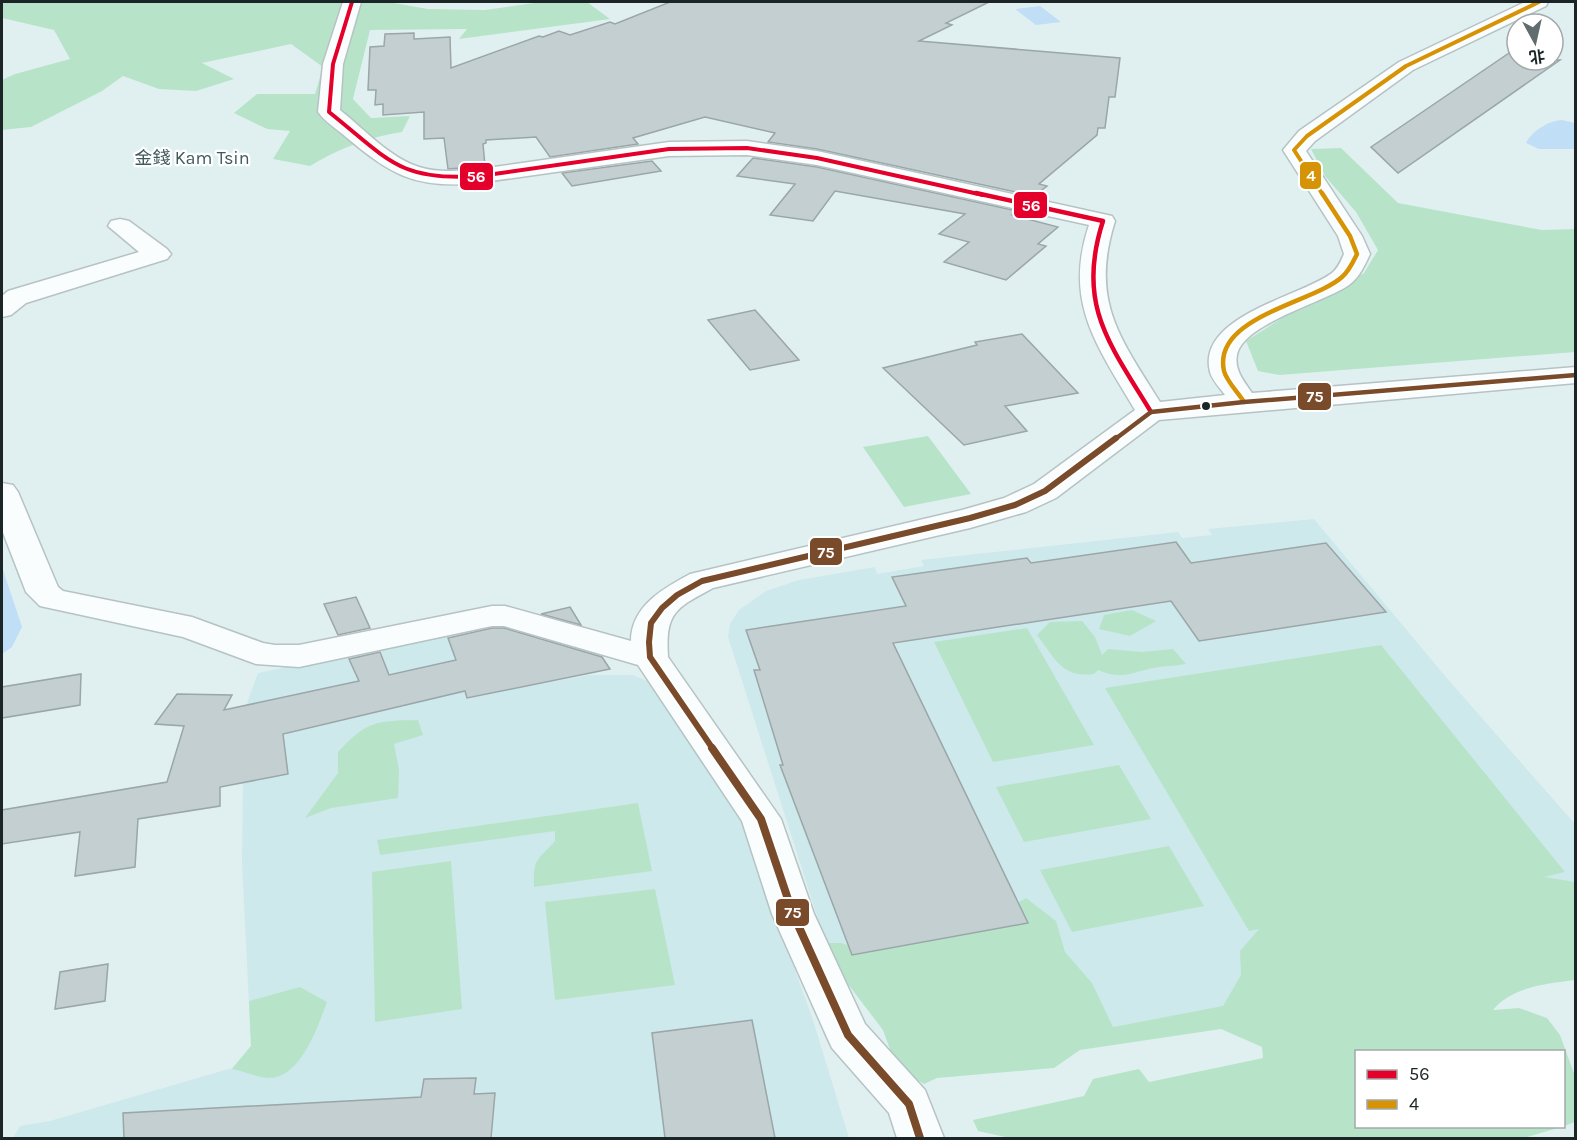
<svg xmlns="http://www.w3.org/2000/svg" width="1577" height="1140" font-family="Karla,'Noto Sans SC',sans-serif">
  <rect width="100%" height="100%" fill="#e0f0f1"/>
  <g fill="#cde9eb">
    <path d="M 1314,519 L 1445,676 L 1575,824 L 1575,940 L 897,1068 L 883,1030 L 832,963 L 728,637 L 730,624 L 739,610 L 766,591 L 799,580 L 875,567 L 877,574 L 924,566 L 921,560 L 1178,532 L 1182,538 L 1212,535 L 1208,529 Z"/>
    <path d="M 447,634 L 467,698 L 588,675 L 633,675 L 659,686 L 718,776 L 742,824 L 813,1020 L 849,1138 L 13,1138 L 20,1126 L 50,1121 L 232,1068 L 251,1046 L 242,862 L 243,780 L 239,742 L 248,700 L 258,673 Z"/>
  </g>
  <g fill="#b7e4c9">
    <path d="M 2,2 L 388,2 L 428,9 L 485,10 L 541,2 L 587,2 L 610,19 L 459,39 L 467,29 L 370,30 L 353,99 L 371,118 L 410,116 L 402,132 C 368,137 340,148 310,166 L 273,159 L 290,131 L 267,129 L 234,113 L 257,94 L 315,94 L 323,67 L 291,44 L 202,63 L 234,79 L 196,91 L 159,89 L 123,76 L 102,91 L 31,127 L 2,130 L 2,80 L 15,74 L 70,59 L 54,30 L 2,18 Z"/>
    <path d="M 1341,148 L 1398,203 L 1542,230 L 1575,229 L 1575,352 L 1279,375 L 1258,371 L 1246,341 L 1282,318 L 1364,273 L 1378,250 L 1356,212 L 1325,176 L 1311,149 Z"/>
    <path d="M 928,436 L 971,494 L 904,507 L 863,447 Z"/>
    <path d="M 1132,610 L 1156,621 L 1130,636 L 1099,629 L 1104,615 Z"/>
    <path d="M 1082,621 L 1095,637 L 1102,655 L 1108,649 L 1142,652 L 1173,649 L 1186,664 C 1175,666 1164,666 1153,668 C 1130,673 1121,680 1098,670 L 1094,674 C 1061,678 1055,658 1037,635 L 1050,622 Z"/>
    <path d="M 1027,628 L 1094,745 L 993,762 L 934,642 Z"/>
    <path d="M 1381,645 L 1565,872 L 1544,877 L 1575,882 L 1575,980 C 1546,984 1513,986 1493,1010 L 1519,1008 L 1547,1018 L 1560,1035 L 1575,1076 L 1575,1122 L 1564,1126 L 1564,1052 L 1356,1052 L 1356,1126 L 1561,1127 L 1524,1138 L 1010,1138 L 978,1131 L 973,1120 L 1084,1096 L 1093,1079 L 1139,1069 L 1149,1082 L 1263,1058 L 1262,1047 L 1221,1029 L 1080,1050 L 1054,1068 L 937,1078 L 924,1084 L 897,1068 L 883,1030 L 832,963 L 826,943 L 841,943 L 858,949 L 996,917 L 1026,898 L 1056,921 L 1065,952 L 1092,983 L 1113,1027 L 1223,1006 L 1241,975 L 1240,951 L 1259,929 L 1249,931 L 1105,688 Z"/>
    <path d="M 418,720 L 423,735 L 394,744 L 399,770 L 398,798 L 331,808 L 305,818 L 338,773 L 338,752 C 368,720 376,721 418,720 Z"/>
    <path d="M 1119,765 L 1151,819 L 1024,842 L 996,787 Z"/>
    <path d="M 638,803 L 652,871 L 534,887 C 533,858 537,861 555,841 L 555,831 L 380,855 L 377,840 Z"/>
    <path d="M 1169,846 L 1204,906 L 1072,932 L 1040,870 Z"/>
    <path d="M 451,861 L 462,1009 L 375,1022 L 372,872 Z"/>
    <path d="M 655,889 L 675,985 L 555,1000 L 545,902 Z"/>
    <path d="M 300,987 L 327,1002 C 318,1026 301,1078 269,1078 C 258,1078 244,1071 232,1069 L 251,1046 L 249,1001 Z"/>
  </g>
  <g fill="#c0def6">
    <path d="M 1040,6 L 1061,22 L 1036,25 L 1015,9 Z"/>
    <path d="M 1562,120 L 1575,123 L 1575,149 L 1539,149 L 1526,143 C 1532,131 1548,121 1562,120 Z"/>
    <path d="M 2,567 L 22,627 L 12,647 L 2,654 Z"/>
  </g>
  <g fill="#c3cfd1" stroke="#9aa6a8" stroke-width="1.5">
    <path d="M 670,2 L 989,2 L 946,23 L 952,25 L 919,41 L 1120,58 L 1115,97 L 1109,97 L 1105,128 L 1098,128 L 1097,135 L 1039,184 L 1047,186 L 1034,196 L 817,149 L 768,142 L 775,133 L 705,117 L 633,138 L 638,144 L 550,157 L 536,137 L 486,140 L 486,143 L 483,144 L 485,166 L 448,169 L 444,138 L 424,139 L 424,112 L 383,115 L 383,104 L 375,105 L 376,90 L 368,90 L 370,47 L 384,46 L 385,34 L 414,33 L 414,39 L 450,37 L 451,68 L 539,36 L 543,37 L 559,31 L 570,35 L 610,22 L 615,24 Z"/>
    <path d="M 1515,49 L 1517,60 L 1560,60 L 1398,173 L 1371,147 Z"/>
    <path d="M 753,158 L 817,167 L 1017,211 L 1012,215 L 1058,227 L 1038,244 L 1046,246 L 1006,280 L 944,262 L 969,242 L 939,234 L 965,214 L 835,191 L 813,221 L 770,215 L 795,184 L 737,176 Z"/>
    <path d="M 652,161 L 661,171 L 572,186 L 562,173 Z"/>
    <path d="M 755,310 L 799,360 L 750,370 L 708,320 Z"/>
    <path d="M 1022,334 L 1078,393 L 1005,406 L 1027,431 L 964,445 L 883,368 L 977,345 L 975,342 Z"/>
    <path d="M 1176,542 L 1191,563 L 1326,543 L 1386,612 L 1199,641 L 1171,601 L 893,643 L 1028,923 L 852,955 L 780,765 L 783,765 L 754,670 L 760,670 L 746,630 L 906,606 L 892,577 L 1027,558 L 1031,563 Z"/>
    <path d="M 356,597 L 370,628 L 338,635 L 324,604 Z"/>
    <path d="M 570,607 L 581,625 L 541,614 Z"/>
    <path d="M 492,628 L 504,628 L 602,657 L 610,669 L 467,698 L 465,691 L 283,734 L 288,774 L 220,787 L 220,806 L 138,819 L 135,867 L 75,876 L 80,832 L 2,844 L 2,810 L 167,782 L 184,726 L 155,724 L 177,694 L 232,695 L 224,710 L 359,681 L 349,659 L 380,652 L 389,675 L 456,660 L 448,638 Z"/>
    <path d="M 81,674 L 80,705 L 2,718 L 2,687 Z"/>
    <path d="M 108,964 L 105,1001 L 55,1009 L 60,972 Z"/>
    <path d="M 752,1020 L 775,1138 L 665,1138 L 652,1033 Z"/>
    <path d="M 476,1078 L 474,1094 L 495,1093 L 491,1138 L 124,1138 L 123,1113 L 421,1097 L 424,1079 Z"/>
  </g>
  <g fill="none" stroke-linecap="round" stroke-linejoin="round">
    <g stroke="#b6c2c3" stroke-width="3">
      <g id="minor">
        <path d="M 343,2 L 361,2 L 343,64 L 340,110 C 364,129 390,158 419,167 C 439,173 460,171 480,169 L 669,142 L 747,141 L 817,151 L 1112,216 L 1115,221 C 1090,300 1119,337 1160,402 L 1225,395 C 1220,388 1212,380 1210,372 C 1196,316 1300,297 1332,273 C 1338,268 1341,261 1344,254 L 1338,236 L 1283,150 L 1299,131 L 1399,62 L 1525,2 L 1548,2 L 1546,6 L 1413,70 L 1315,141 L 1306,151 L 1362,236 L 1370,254 C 1365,265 1359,278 1349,285 C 1325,302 1242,324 1237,355 C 1234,370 1244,381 1252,393 L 1576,367 L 1576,383 L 1159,420 L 1056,498 L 1026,512 L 970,528 L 713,588 C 676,608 665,612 668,657 L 781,819 L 814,914 L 865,1024 L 925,1090 L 944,1138 L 897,1138 L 889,1113 L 832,1048 L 826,1035 L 772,914 L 742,821 L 638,665 L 504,626 L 492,626 L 299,667 L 256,664 L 183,637 L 40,606 L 26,592 L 2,530 L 2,483 L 13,485 L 18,492 L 58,587 L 63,591 L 192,617 L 263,643 L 275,645 L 299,645 L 492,606 L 505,606 L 631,641 C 631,606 664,588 690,574 L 962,510 L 1004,498 L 1034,484 L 1135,410 C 1097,346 1063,302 1089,225 L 817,165 L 747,155 L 669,156 L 470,184 C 412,187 390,174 346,137 C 337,129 325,122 318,112 L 323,64 Z"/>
        <path d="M 120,219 L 129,221 L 167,249 L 171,254 L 167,259 L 26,303 L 11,315 L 2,317 L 2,296 L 8,291 L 139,252 L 108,226 L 111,221 Z"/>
      </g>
    </g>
    <use href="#minor" fill="#fafdfd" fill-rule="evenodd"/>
    <g stroke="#fff" stroke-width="7">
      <path id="bus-1-far1" d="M 352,2 L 333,64 L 329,112 C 388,159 399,182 480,176 L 669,149 L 747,148 L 817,158 L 983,195"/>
    </g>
    <g stroke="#fff" stroke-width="8">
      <path id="bus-1" d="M 976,193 L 1103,221 C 1076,304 1109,343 1151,412"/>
    </g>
    <g stroke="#fff" stroke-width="7">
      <path id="bus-2-far1" d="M 1323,195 L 1294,150 L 1307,136 L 1406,66 L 1539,2"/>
    </g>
    <g stroke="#fff" stroke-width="8">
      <path id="bus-2" d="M 1244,402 C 1238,392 1227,382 1224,371 C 1212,317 1313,303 1342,277 C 1349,271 1353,262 1357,254 L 1350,236 L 1322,193"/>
    </g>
    <g stroke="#fff" stroke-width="8">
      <path id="bus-3-far2" d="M 1114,440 L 1151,412 L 1244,402 L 1576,375"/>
    </g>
    <g stroke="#fff" stroke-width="10">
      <path id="bus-3-far1" d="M 713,749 L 650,657 L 649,642 L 651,623 L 662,608 L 677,595 L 702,581 L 970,518 L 1015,505 L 1045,491 L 1116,438"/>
    </g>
    <g stroke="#fff" stroke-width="12">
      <path id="bus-3" d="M 712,748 L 761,819 L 793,914 L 848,1035 L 909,1104 L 920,1138"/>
    </g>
    <use href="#bus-1-far1" stroke="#e4002b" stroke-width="4"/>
    <use href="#bus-1" stroke="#e4002b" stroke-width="4.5"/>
    <use href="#bus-2-far1" stroke="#d69306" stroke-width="4"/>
    <use href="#bus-2" stroke="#d69306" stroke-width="4.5"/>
    <use href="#bus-3-far2" stroke="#7a4b2a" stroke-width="4.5"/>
    <use href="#bus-3-far1" stroke="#7a4b2a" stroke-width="6"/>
    <use href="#bus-3" stroke="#7a4b2a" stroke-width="8"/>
  </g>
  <circle fill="#1b2526" stroke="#fff" stroke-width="2" cx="1206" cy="406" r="5"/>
  <g text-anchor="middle" stroke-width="4.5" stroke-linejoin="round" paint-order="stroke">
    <g font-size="18" fill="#40595b" stroke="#fff">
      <text x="192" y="164">金錢 Kam Tsin</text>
    </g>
  </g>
  <g stroke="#fff" stroke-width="2">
    <rect x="1299" y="161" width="23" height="29" rx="6" fill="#d69306"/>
    <rect x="459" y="162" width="35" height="29" rx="6" fill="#e4002b"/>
    <rect x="1013" y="191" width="35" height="28" rx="6" fill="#e4002b"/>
    <rect x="1297" y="382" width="35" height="29" rx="6" fill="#7a4b2a"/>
    <rect x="809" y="537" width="34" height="29" rx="6" fill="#7a4b2a"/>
    <rect x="775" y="898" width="35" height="29" rx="6" fill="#7a4b2a"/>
  </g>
  <g font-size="16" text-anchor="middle" font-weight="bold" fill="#fff">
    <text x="1311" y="181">4</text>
    <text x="476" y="182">56</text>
    <text x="1031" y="211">56</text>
    <text x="1315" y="402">75</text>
    <text x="826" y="558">75</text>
    <text x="793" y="918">75</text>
  </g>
  <rect width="1577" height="1140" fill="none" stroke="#1b2526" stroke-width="6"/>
  <rect x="1355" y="1050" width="210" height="78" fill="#ffffff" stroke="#a4a8a8" stroke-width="1.5"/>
  <rect x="1367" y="1070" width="30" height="9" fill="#e4002b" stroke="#a4a8a8" stroke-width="1.5"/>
  <text x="1409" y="1080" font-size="18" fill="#1b2526">56</text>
  <rect x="1367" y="1100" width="30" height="9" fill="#d69306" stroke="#a4a8a8" stroke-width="1.5"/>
  <text x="1409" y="1110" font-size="18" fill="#1b2526">4</text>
  <g transform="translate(1535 42) rotate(172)"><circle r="28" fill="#ffffff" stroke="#a4a8a8" stroke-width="1.5"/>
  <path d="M0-4.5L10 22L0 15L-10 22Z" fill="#606c6d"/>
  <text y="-9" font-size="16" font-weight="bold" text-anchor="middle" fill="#1b2526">北</text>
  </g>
</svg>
